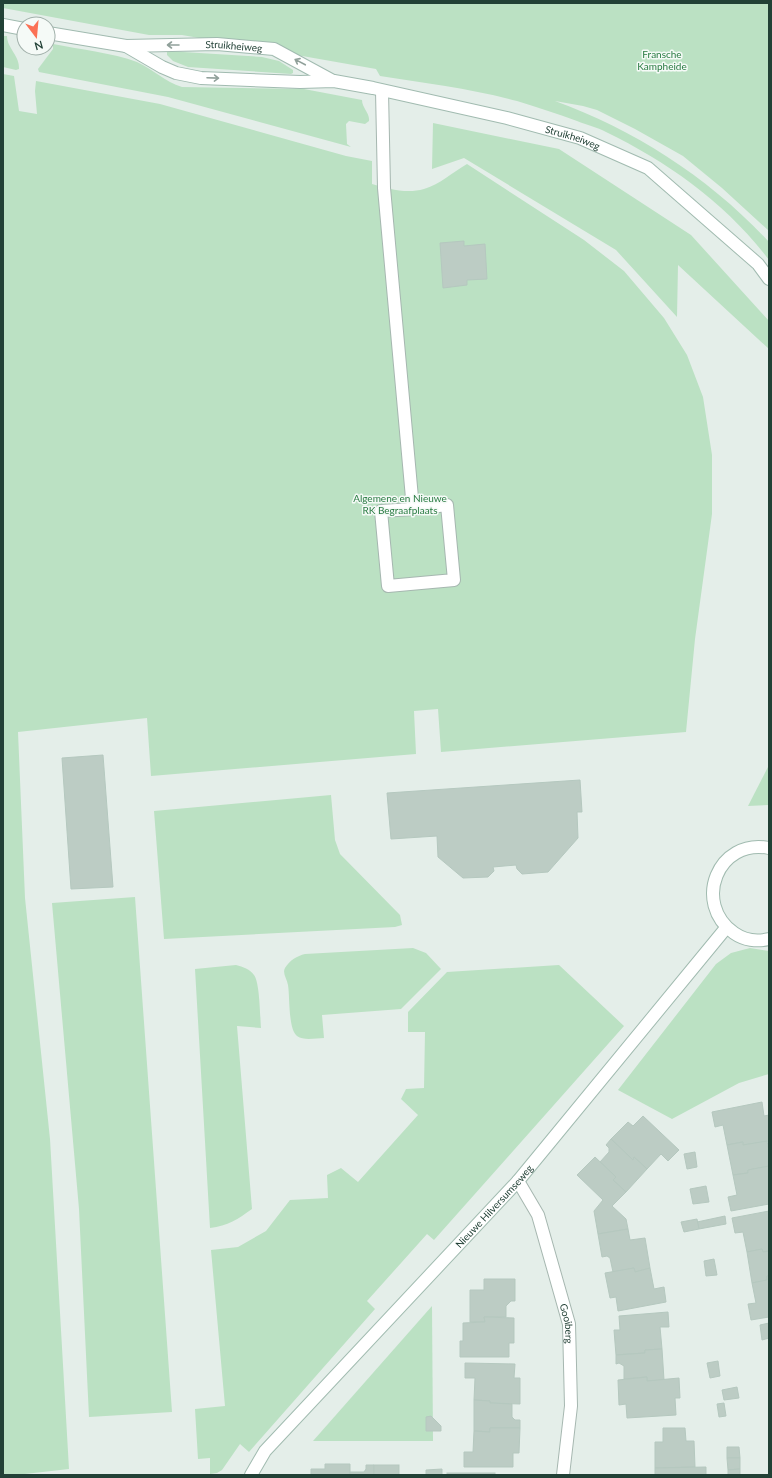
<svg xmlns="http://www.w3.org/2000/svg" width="772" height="1478" font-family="Lato,sans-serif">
  <rect width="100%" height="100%" fill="#e4eee9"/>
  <g fill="#bbe1c3">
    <path d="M 3,3 L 769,3 L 769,231 L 722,188 L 683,156 L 635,129 L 597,110 L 583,106 L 555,101 C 635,130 711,179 769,242 L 769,260 C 727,204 668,162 606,132 C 597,127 587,125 577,121 C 558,114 537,107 517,101 C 472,89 426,83 380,76 L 376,69 L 182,35 L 149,35 L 3,8 Z"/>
    <path d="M 3,36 L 7,36 C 7,48 20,56 19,69 L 16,70 L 3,67 Z"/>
    <path d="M 53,44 C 78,49 113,53 137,62 C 153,69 165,82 182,87 L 304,89 L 362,100 C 362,108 370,113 369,121 L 365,124 L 349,121 L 346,124 L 347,144 L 351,147 L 168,97 L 39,72 L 38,69 L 53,49 Z"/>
    <path d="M 167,51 L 262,57 L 279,61 L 293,70 L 293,73 L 291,74 L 188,67 L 173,61 L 167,55 Z"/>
    <path d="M 3,74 L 14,76 L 19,111 L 37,114 L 35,91 L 36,81 L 160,104 L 346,156 L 372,161 L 372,184 C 388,189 407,194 424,189 C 439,185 453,172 467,164 L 584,240 L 624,271 L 664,318 L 687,355 L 703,397 L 712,455 L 712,514 L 695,639 L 686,732 L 441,752 L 438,709 L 414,711 L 416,754 L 151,776 L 147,718 L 18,732 L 25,898 L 50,1139 L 69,1469 L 16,1475 L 3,1475 Z"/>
    <path d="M 433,123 L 559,149 L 691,235 L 769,321 L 769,349 L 678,265 L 677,317 L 616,250 L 464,158 L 432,169 Z"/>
    <path d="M 769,765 L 769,805 L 748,806 Z"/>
    <path d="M 331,795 L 335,840 L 340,854 L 400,915 L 402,925 L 395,927 L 164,939 L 154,811 Z"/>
    <path d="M 135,897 L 172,1412 L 89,1417 L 79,1209 L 52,903 Z"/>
    <path d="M 413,948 L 426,953 L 441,969 L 401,1009 L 322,1015 L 324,1038 C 316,1038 304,1041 297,1036 C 288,1029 290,997 288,985 C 287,979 282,973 285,968 C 290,960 297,956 305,954 Z"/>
    <path d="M 750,948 L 769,951 L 769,1074 L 739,1083 L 672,1119 L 618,1090 L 716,964 L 731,953 Z"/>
    <path d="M 236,965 C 243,967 250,969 254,975 C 260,983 260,1017 261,1028 L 237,1026 L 252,1209 C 238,1219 228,1226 210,1228 L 195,969 Z"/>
    <path d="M 559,965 L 624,1026 L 434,1240 L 427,1234 L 367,1301 L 375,1309 L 249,1452 L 240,1444 L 222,1470 L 217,1473 L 210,1474 L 210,1458 L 198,1459 L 195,1409 L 225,1406 L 211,1250 L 238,1247 L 266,1231 L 290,1200 L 328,1198 L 327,1175 L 341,1168 L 358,1182 L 418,1115 L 401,1099 L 406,1089 L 424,1088 L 425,1032 L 408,1032 L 408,1012 L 447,972 Z"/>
    <path d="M 432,1306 L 433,1441 L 313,1441 Z"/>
  </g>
  <g fill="#bcccc4" stroke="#b5c8bf">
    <path d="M 464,241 L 464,246 L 485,244 L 487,279 L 467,280 L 467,285 L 443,288 L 440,243 Z"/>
    <path d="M 103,755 L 113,887 L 71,889 L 62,758 Z"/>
    <path d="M 580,780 L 582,812 L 577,812 L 578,838 L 548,872 L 522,874 L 517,869 L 516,865 L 493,867 L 494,871 L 488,877 L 463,878 L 438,857 L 437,836 L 391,839 L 387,793 Z"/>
    <path d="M 762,1102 L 764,1116 L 769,1115 L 769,1141 L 743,1145 L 743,1142 L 727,1145 L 723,1125 L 715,1127 L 712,1112 Z"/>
    <path d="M 643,1116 L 679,1150 L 668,1161 L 661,1154 L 647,1169 L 634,1157 L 633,1160 L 611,1139 L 628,1122 L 633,1126 Z"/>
    <path d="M 611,1139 L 633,1160 L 634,1157 L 647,1169 L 626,1192 L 613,1180 L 616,1177 L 600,1162 L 609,1152 L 609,1148 L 606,1145 Z"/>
    <path d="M 767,1141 L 769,1151 L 769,1166 L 748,1170 L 748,1173 L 733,1175 L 727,1145 L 743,1142 L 743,1145 Z"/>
    <path d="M 695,1152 L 697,1167 L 687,1169 L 684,1154 Z"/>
    <path d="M 595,1157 L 616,1177 L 613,1180 L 626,1192 L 612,1206 L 626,1219 L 628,1229 L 598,1234 L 594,1211 L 603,1200 L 577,1175 Z"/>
    <path d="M 769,1166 L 769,1204 L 731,1211 L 728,1197 L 737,1195 L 733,1175 L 748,1173 L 748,1170 Z"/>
    <path d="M 706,1186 L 709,1202 L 693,1204 L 690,1189 Z"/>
    <path d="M 769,1211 L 769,1251 L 763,1252 L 762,1249 L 747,1252 L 743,1232 L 735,1233 L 732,1218 Z"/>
    <path d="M 725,1216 L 726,1224 L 699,1229 L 697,1222 Z"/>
    <path d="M 697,1219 L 699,1229 L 684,1232 L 681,1222 Z"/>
    <path d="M 628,1229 L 630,1240 L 645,1238 L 650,1268 L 635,1272 L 634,1268 L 613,1272 L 610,1258 L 607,1256 L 602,1257 L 598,1234 Z"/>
    <path d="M 762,1249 L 763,1252 L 769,1251 L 769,1276 L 767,1276 L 767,1280 L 752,1283 L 747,1252 Z"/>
    <path d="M 714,1259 L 717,1275 L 706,1276 L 704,1261 Z"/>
    <path d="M 634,1268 L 635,1272 L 650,1268 L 654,1289 L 664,1287 L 666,1302 L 618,1311 L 616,1297 L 610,1298 L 605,1273 Z"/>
    <path d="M 767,1276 L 769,1276 L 769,1317 L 751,1320 L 748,1304 L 756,1303 L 752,1283 L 767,1280 Z"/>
    <path d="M 484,1279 L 515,1279 L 515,1301 L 511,1301 L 506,1306 L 506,1317 L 484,1317 L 485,1322 L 470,1322 L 470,1290 L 484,1290 Z"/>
    <path d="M 668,1312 L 669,1327 L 660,1327 L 662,1349 L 645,1350 L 645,1353 L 616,1355 L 614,1330 L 620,1330 L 619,1316 Z"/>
    <path d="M 484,1317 L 514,1318 L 514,1343 L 509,1343 L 509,1357 L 460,1357 L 460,1341 L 463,1341 L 463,1323 L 485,1322 Z"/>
    <path d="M 769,1323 L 769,1338 L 762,1340 L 760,1325 Z"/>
    <path d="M 662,1349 L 664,1380 L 647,1381 L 647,1377 L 624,1379 L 624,1366 L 619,1363 L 616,1364 L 616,1355 L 645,1353 L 645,1350 Z"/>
    <path d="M 718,1361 L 720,1376 L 710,1378 L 707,1363 Z"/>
    <path d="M 465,1363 L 515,1364 L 514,1378 L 520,1378 L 520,1404 L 490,1403 L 490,1401 L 474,1400 L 475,1378 L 465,1378 Z"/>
    <path d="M 647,1377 L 647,1381 L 679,1378 L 680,1398 L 675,1398 L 676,1415 L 627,1418 L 626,1404 L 619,1405 L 618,1380 Z"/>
    <path d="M 737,1387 L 739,1398 L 724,1400 L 722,1390 Z"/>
    <path d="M 474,1400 L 490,1401 L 490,1403 L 512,1404 L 512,1417 L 515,1420 L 520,1420 L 520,1428 L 490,1428 L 490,1432 L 474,1431 Z"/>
    <path d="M 724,1403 L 726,1416 L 719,1417 L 717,1404 Z"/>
    <path d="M 431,1416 L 441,1426 L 441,1431 L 426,1431 L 426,1417 Z"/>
    <path d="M 490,1428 L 520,1428 L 519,1453 L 513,1453 L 513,1467 L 464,1467 L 464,1452 L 473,1452 L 474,1431 L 490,1432 Z"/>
    <path d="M 663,1428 L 685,1428 L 686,1441 L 694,1441 L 695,1467 L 655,1468 L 655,1442 L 663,1442 Z"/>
    <path d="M 727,1447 L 739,1447 L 740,1458 L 727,1458 Z"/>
    <path d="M 727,1458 L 740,1458 L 740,1469 L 728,1470 Z"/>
    <path d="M 325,1464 L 350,1464 L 350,1475 L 311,1475 L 311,1469 L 325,1469 Z"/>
    <path d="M 366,1465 L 374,1465 L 374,1475 L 350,1475 L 350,1472 L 364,1472 L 366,1469 Z"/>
    <rect x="374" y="1465" width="25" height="10"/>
    <path d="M 706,1467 L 706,1475 L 655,1475 L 655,1468 Z"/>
    <path d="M 442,1469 L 442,1475 L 426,1475 L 426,1470 Z"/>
    <path d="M 740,1469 L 740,1475 L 728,1475 L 728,1470 Z"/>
    <rect x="447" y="1473" width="48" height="2"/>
  </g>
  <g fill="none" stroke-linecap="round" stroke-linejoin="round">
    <g stroke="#a6b7b0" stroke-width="14">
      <path id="lane" d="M 382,91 L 384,188 L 413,509 L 381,511 L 388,586 L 454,580 L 447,505 L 413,509"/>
    </g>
    <g stroke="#a6b7b0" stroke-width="14">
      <g id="street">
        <path id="s1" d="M 518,1181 L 538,1215 L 569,1324 L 571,1406 L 563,1475"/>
      </g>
    </g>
    <g stroke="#a1bbb0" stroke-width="14">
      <g id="secondary">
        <path d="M 3,25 L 24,29"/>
        <path id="s2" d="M 48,33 L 126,46 L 217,44 L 274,49 L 333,81"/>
        <path id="s3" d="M 126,46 L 162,67 L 176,73 L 201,78 L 300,82 L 334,81 L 373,88 L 507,118 L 580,138 L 648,168 L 758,264 L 769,279"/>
        <path d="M 769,848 C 718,838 692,903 734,933 C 744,940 757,942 769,939"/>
        <path id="s4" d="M 251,1475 L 265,1451 L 518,1181 L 726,928"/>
      </g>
    </g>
    <use href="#lane" stroke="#fff" stroke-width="12"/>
    <use href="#street" stroke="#fff" stroke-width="12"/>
    <use href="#secondary" stroke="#fff" stroke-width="12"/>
  </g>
  <defs><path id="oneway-shaft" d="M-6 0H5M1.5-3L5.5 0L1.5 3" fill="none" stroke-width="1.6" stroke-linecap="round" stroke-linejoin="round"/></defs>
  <g stroke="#90a09a">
    <use href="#oneway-shaft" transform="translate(173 45) rotate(180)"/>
    <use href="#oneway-shaft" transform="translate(300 62) rotate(-152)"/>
    <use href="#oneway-shaft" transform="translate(213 78) rotate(2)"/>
  </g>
  <g text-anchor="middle" stroke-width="3" stroke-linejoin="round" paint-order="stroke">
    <g font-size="10" fill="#224136" stroke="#f5faf7">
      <text dy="4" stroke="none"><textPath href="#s2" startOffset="187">Struikheiweg</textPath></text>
      <text dy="4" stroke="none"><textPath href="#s3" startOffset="461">Struikheiweg</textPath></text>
      <text dy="4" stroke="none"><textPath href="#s4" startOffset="363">Nieuwe Hilversumseweg</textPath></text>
      <text dy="4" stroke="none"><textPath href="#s1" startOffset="152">Gooiberg</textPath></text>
    </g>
    <g font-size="10" fill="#297b42" stroke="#f5faf7">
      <text x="662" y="58">Fransche<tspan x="662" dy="12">Kampheide</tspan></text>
      <text x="400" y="502">Algemene en Nieuwe<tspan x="400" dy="12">RK Begraafplaats</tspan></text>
    </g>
  </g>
  <rect width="772" height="1478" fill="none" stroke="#224136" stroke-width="8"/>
  <g transform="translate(36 36) rotate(164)"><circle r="19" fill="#f5faf7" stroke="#a1b0aa"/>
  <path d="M0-3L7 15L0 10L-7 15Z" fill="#fb7155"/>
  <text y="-6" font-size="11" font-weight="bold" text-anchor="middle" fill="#224136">N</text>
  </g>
</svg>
